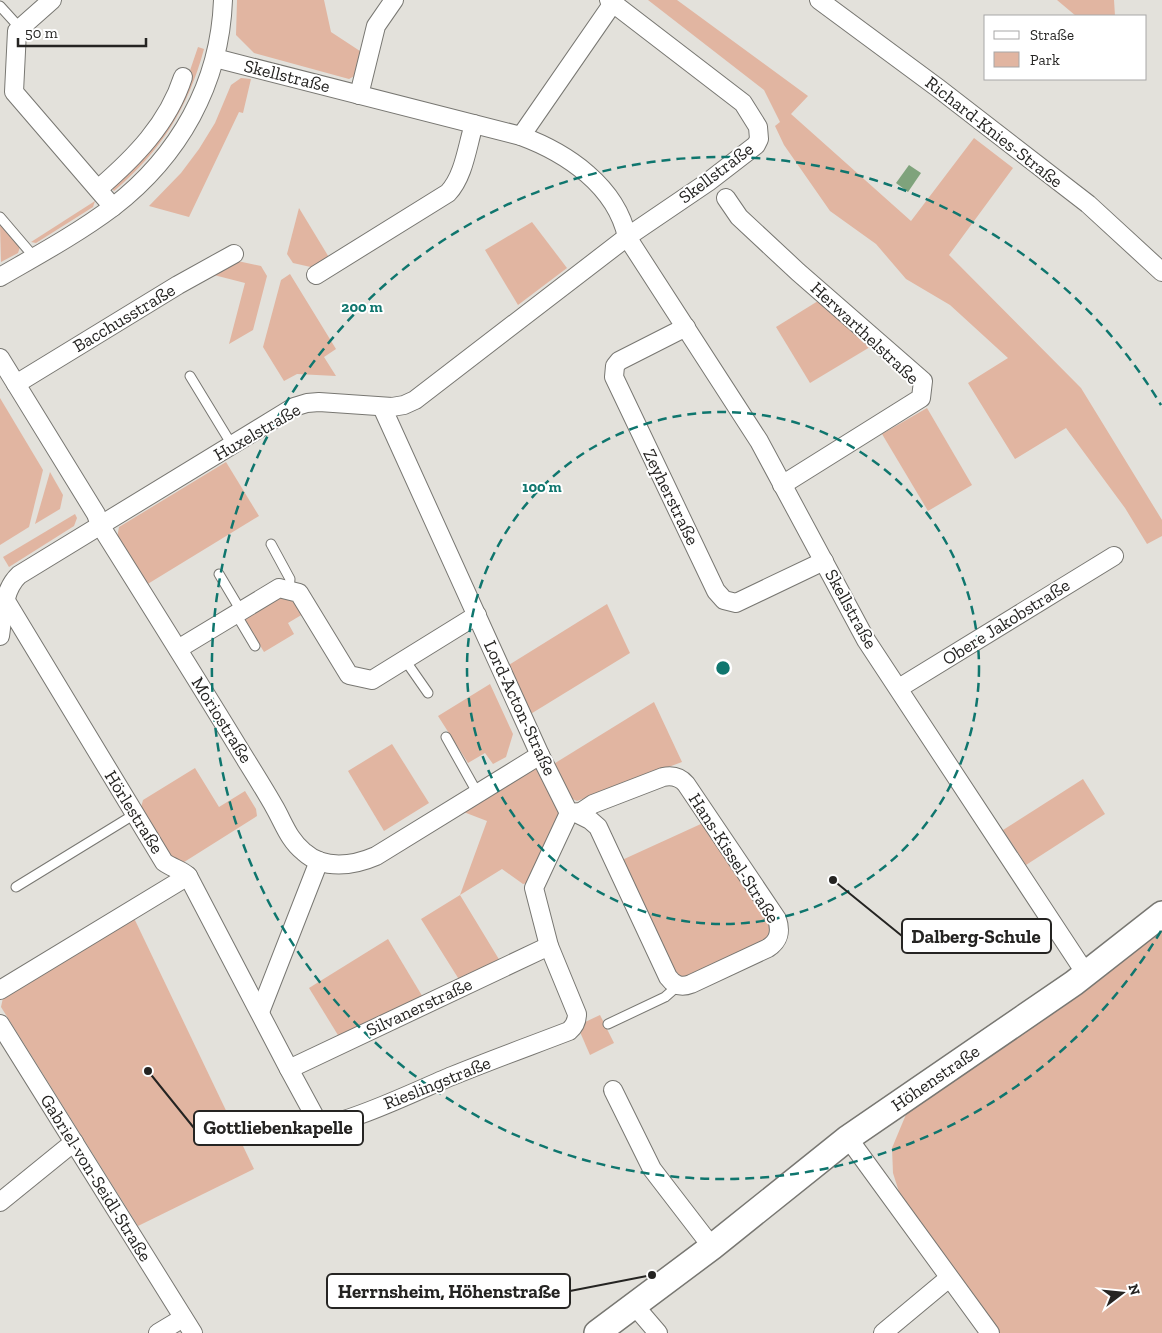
<svg xmlns="http://www.w3.org/2000/svg" width="1162" height="1333" font-family="'Zilla Slab',serif">
  <rect width="100%" height="100%" fill="#e3e1db"/>
  <g fill="#e1b5a1">
    <path d="M 237,0 L 324,0 L 331,32 L 363,53 L 358,74 L 349,79 L 254,53 L 236,35 Z"/>
    <path d="M 648,0 L 677,0 L 808,96 L 791,114 L 911,221 L 974,138 L 1013,168 L 949,255 L 1081,388 L 1162,520 L 1162,536 L 1147,544 L 1125,508 L 1066,428 L 1015,459 L 968,383 L 1008,358 L 950,305 L 906,279 L 876,244 L 830,211 L 784,145 L 775,126 L 780,122 L 764,90 Z"/>
    <path d="M 1057,0 L 1114,0 L 1115,16 L 1076,16 Z"/>
    <path d="M 198,47 L 204,49 C 188,108 161,151 114,191 L 109,185 L 184,88 Z"/>
    <path d="M 241,78 L 251,79 L 243,113 L 239,112 L 189,217 L 149,206 L 181,173 L 199,149 L 215,123 L 231,85 Z"/>
    <path d="M 95,201 L 93,207 L 36,243 L 31,242 Z"/>
    <path d="M 299,208 L 330,259 L 315,268 L 293,263 L 287,254 Z"/>
    <path d="M 532,222 L 567,268 L 518,305 L 485,250 Z"/>
    <path d="M 0,225 L 20,247 L 18,253 L 1,262 Z"/>
    <path d="M 233,260 L 261,266 L 267,276 L 253,330 L 229,344 L 245,283 L 210,274 Z"/>
    <path d="M 290,274 L 336,349 L 324,357 L 336,376 L 297,374 L 284,381 L 263,347 L 281,280 Z"/>
    <path d="M 818,301 L 870,347 L 810,383 L 776,327 Z"/>
    <path d="M 0,398 L 43,470 L 29,527 L 0,545 Z"/>
    <path d="M 927,408 L 972,485 L 928,511 L 882,434 Z"/>
    <path d="M 226,462 L 259,516 L 146,585 L 117,538 L 119,527 Z"/>
    <path d="M 50,472 L 63,495 L 60,509 L 35,524 Z"/>
    <path d="M 75,514 L 77,518 L 74,526 L 9,567 L 3,557 Z"/>
    <path d="M 277,597 L 295,602 L 303,614 L 288,623 L 294,634 L 264,652 L 243,618 Z"/>
    <path d="M 607,604 L 630,653 L 529,715 L 507,666 Z"/>
    <path d="M 490,684 L 513,734 L 506,757 L 493,764 L 485,753 L 468,763 L 438,716 Z"/>
    <path d="M 654,702 L 682,762 L 577,801 L 566,796 L 552,765 Z"/>
    <path d="M 392,744 L 429,803 L 384,831 L 348,771 Z"/>
    <path d="M 195,768 L 219,807 L 245,791 L 256,809 L 257,816 L 181,864 L 171,861 L 140,811 L 143,800 Z"/>
    <path d="M 533,769 L 537,769 L 559,812 L 559,817 L 528,883 L 523,884 L 502,869 L 460,895 L 500,961 L 460,981 L 421,919 L 460,895 L 487,821 L 461,811 Z"/>
    <path d="M 1083,779 L 1105,814 L 1026,865 L 1003,830 Z"/>
    <path d="M 703,823 L 769,922 L 770,934 L 766,940 L 687,977 L 681,977 L 675,973 L 622,860 Z"/>
    <path d="M 133,916 L 254,1169 L 138,1226 L 1,1007 L 4,993 Z"/>
    <path d="M 1162,925 L 1162,1333 L 1000,1333 L 957,1275 L 899,1192 L 893,1173 L 892,1148 L 907,1112 Z"/>
    <path d="M 388,939 L 424,999 L 341,1040 L 309,988 Z"/>
    <path d="M 600,1015 L 614,1043 L 590,1055 L 580,1032 L 583,1023 Z"/>
  </g>
  <path fill="#7fa37c" d="M 909,165 L 921,173 L 908,192 L 896,183 Z"/>
  <g fill="none" stroke-linecap="round" stroke-linejoin="round">
    <g stroke="#787772" stroke-width="11">
      <g id="service">
        <path d="M 0,6 L 20,28"/>
        <path d="M 0,217 L 35,258"/>
        <path d="M 190,376 L 232,445"/>
        <path d="M 271,544 L 290,579 L 289,591"/>
        <path d="M 219,574 L 241,611"/>
        <path d="M 236,614 L 255,646"/>
        <path d="M 405,660 L 428,693"/>
        <path d="M 446,737 L 478,794"/>
        <path d="M 16,887 L 135,814"/>
        <path d="M 608,1024 L 665,997 L 673,990 L 675,984"/>
      </g>
    </g>
    <g stroke="#787772" stroke-width="20">
      <g id="minor">
        <path d="M 52,0 L 17,31 L 14,92 L 113,207"/>
        <path d="M 819,0 L 938,88 L 1088,204 L 1162,272"/>
        <path d="M 215,58 L 521,136 C 567,153 616,186 627,237 L 759,441 L 866,640 L 1086,974"/>
        <path d="M 359,95 L 376,26 L 394,0"/>
        <path d="M 521,136 L 613,3"/>
        <path d="M 98,189 C 134,158 168,124 183,77"/>
        <path d="M 726,198 L 739,217 L 798,272 L 923,381 L 921,398 L 782,485"/>
        <path d="M 316,275 L 448,193 C 464,176 467,147 474,124"/>
        <path d="M 0,277 C 38,255 77,234 113,207 C 179,156 220,84 223,0"/>
        <path d="M 686,327 L 619,361 L 615,366 L 614,377 L 716,591 L 724,600 L 736,603 L 824,561"/>
        <path d="M 0,358 L 96,514 L 100,525 C 149,603 198,681 246,760 C 256,776 266,792 275,808 C 284,824 289,840 304,852 C 324,870 353,866 376,856 L 540,755"/>
        <path d="M 16,384 L 178,285 L 234,254"/>
        <path d="M 6,601 L 164,862 C 172,868 182,870 188,876 L 289,1069 L 314,1115 L 320,1123 C 339,1129 429,1085 452,1076 C 491,1060 530,1046 569,1031 C 575,1026 577,1021 577,1014 L 549,946 L 534,888 L 569,813 L 540,755 L 382,407"/>
        <path d="M 0,636 C 3,615 3,590 19,575 L 294,407 L 307,403 L 319,402 L 392,407 L 404,405 L 415,400 L 627,237 L 708,182 L 756,145 L 759,139 L 758,127 L 743,103 L 609,0"/>
        <path d="M 178,649 L 279,588 L 299,593 L 349,675 L 372,680 L 477,615"/>
        <path d="M 899,688 L 1114,556"/>
        <path d="M 569,813 L 581,812 L 593,804 L 663,777 C 672,775 680,777 686,784 L 777,919 C 781,931 779,941 768,948 L 691,984 C 681,988 674,985 668,977 L 598,827 L 590,820 L 576,813"/>
        <path d="M 0,990 L 188,876"/>
        <path d="M 260,1012 L 319,861"/>
        <path d="M 0,1024 L 193,1333"/>
        <path d="M 289,1069 L 549,946"/>
        <path d="M 613,1090 L 652,1169 L 712,1247"/>
        <path d="M 848,1138 L 990,1333"/>
        <path d="M 0,1202 L 74,1142"/>
        <path d="M 634,1305 L 658,1333"/>
        <path d="M 158,1333 L 183,1318"/>
        <path d="M 883,1333 L 949,1278"/>
      </g>
    </g>
    <g stroke="#787772" stroke-width="28">
      <g id="secondary">
        <path id="s1" d="M 597,1333 L 712,1247 L 848,1138 L 1074,983 L 1162,914"/>
      </g>
    </g>
    <use href="#service" stroke="#fff" stroke-width="9"/>
    <use href="#minor" stroke="#fff" stroke-width="18"/>
    <use href="#secondary" stroke="#fff" stroke-width="25"/>
  </g>
  <g fill="none" stroke="#0f766e" stroke-width="2.5" stroke-dasharray="9 6">
    <circle cx="723" cy="668" r="256"/>
    <path d="M1161 931A511 511 0 1 1 1161 405"/>
  </g>
  <g text-anchor="middle" stroke-width="4" stroke-linejoin="round" paint-order="stroke">
    <g font-size="18" fill="#252422" stroke="#fff">
      <text transform="translate(287 76) rotate(14)" y="6">Skellstraße</text>
      <text transform="translate(994 132) rotate(38)" y="6">Richard-Knies-Straße</text>
      <text transform="translate(716 173) rotate(-37)" y="6">Skellstraße</text>
      <text transform="translate(124 318) rotate(-31)" y="6">Bacchusstraße</text>
      <text transform="translate(865 333) rotate(43)" y="6">Herwarthelstraße</text>
      <text transform="translate(257 432) rotate(-30)" y="6">Huxelstraße</text>
      <text transform="translate(671 497) rotate(64)" y="6">Zeyherstraße</text>
      <text transform="translate(851 609) rotate(61)" y="6">Skellstraße</text>
      <text transform="translate(1006 622) rotate(-32)" y="6">Obere Jakobstraße</text>
      <text transform="translate(520 708) rotate(65)" y="6">Lord-Acton-Straße</text>
      <text transform="translate(222 720) rotate(58)" y="6">Moriostraße</text>
      <text transform="translate(134 812) rotate(58)" y="6">Hörlestraße</text>
      <text transform="translate(734 858) rotate(57)" y="6">Hans-Kissel-Straße</text>
      <text transform="translate(419 1007) rotate(-25)" y="6">Silvanerstraße</text>
      <text dy="6" stroke="none"><textPath href="#s1" startOffset="424">Höhenstraße</textPath></text>
      <text transform="translate(437 1083) rotate(-22)" y="6">Rieslingstraße</text>
      <text transform="translate(96 1178) rotate(58)" y="6">Gabriel-von-Seidl-Straße</text>
    </g>
  </g>
  <circle cx="723" cy="668" r="8" fill="#0f766e" stroke="#fff" stroke-width="2.5"/>
  <g font-size="15" text-anchor="middle" font-weight="bold" fill="#0f766e" stroke="#fff" stroke-width="4" stroke-linejoin="round" paint-order="stroke">
    <text x="362" y="312">200 m</text>
    <text x="542" y="492">100 m</text>
  </g>
  <path fill="none" stroke="#252422" stroke-width="2" d="M833 880L902 936M148 1071L194 1128M652 1275L570 1291"/>
  <g fill="#252422" stroke="#fff" stroke-width="2">
    <circle cx="833" cy="880" r="5"/>
    <circle cx="148" cy="1071" r="5"/>
    <circle cx="652" cy="1275" r="5"/>
  </g>
  <g fill="#fff" stroke="#252422" stroke-width="2">
    <rect x="902" y="919" width="149" height="34" rx="5"/>
    <rect x="194" y="1111" width="169" height="34" rx="5"/>
    <rect x="327" y="1274" width="243" height="34" rx="5"/>
  </g>
  <g font-size="19" text-anchor="middle" font-weight="bold" fill="#252422">
    <text x="976" y="943">Dalberg-Schule</text>
    <text x="278" y="1134">Gottliebenkapelle</text>
    <text x="449" y="1298">Herrnsheim, Höhenstraße</text>
  </g>
  <rect x="984" y="15" width="162" height="65" fill="#ffffff" stroke="#a8a7a7"/>
  <rect x="994" y="31" width="25" height="8" fill="#ffffff" stroke="#a8a7a7"/>
  <text x="1030" y="40" font-size="15" fill="#252422">Straße</text>
  <rect x="994" y="52" width="25" height="15" fill="#e1b5a1" stroke="#a8a7a7"/>
  <text x="1030" y="65" font-size="15" fill="#252422">Park</text>
  <g transform="translate(1122 1293) rotate(74)" stroke="#ffffff" stroke-width="4" paint-order="stroke">
  <path d="M0-4L9 19L0 12L-9 19Z" fill="#252422"/>
  <text y="-8" font-size="14" font-weight="bold" text-anchor="middle" fill="#252422">N</text>
  </g>
  <path d="M18 38v8h128v-8" fill="none" stroke="#252422" stroke-width="2.5"/>
  <text x="25" y="38" font-size="15" fill="#252422" stroke="#ffffff" stroke-width="4" paint-order="stroke">50 m</text>
</svg>
